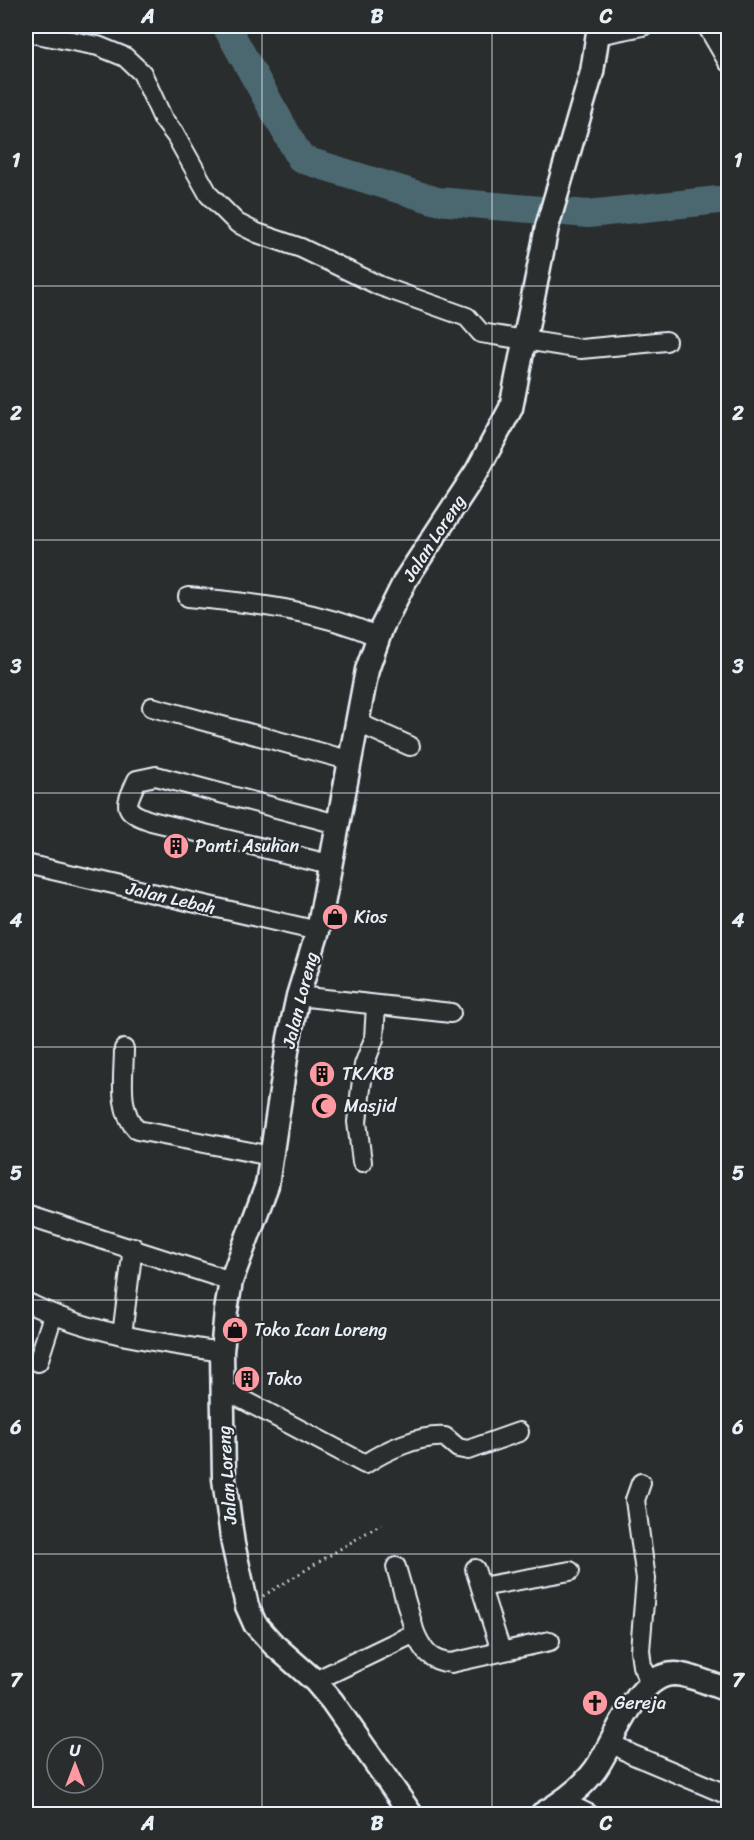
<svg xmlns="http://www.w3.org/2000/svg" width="754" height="1840" font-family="Sriracha,sans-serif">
  <rect width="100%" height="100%" fill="#2a2d2e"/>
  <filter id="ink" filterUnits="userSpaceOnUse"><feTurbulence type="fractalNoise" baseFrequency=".0167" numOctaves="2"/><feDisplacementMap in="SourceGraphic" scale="12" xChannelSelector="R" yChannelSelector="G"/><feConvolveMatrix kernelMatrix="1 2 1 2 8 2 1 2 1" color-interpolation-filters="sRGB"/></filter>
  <g filter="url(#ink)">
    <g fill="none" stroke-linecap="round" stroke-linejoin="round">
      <path stroke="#4c6871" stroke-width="28" d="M 226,26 L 301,159 L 437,201 L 588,214 L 728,199"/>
      <g stroke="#e8f1f8" stroke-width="22">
        <g id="minor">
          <path d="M 707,26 L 728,62"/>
          <path d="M 26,32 L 98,46 L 125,57 L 142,73 L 163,119 L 176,136 L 209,195 L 237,223 L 257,233 L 301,248 L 380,286 L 467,317 L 481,333 L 581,349 L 666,341"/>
          <path d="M 598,35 L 643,26"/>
          <path d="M 188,597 C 254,603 317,610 379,637"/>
          <path d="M 152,707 L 348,760"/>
          <path d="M 356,722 L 410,746"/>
          <path d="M 26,864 L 318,931"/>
          <path d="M 329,864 L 151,821 C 121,810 125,807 137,780 L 156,776 L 337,824"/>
          <path d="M 298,996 L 451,1013"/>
          <path d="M 124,1049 C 124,1075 117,1110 137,1130 L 271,1156"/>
          <path d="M 362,1162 L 357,1122 L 359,1104 L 364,1065 L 374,1039 L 376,1005"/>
          <path d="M 26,1215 L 231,1281"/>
          <path d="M 26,1302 C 87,1333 154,1342 222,1352"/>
          <path d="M 122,1335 L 133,1247"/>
          <path d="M 38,1362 L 53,1315"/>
          <path d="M 223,1389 L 365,1464 C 386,1450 419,1435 445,1437 L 458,1448 L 468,1450 L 519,1432"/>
          <path d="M 641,1483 L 635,1500 L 646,1579 L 640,1650 L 642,1666 L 651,1684"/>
          <path d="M 475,1569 L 501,1651"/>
          <path d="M 481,1587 L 570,1571"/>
          <path d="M 415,1633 C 423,1651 430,1661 451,1663 L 550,1641"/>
          <path d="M 315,1681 L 415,1633 L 396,1567"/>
          <path d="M 611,1742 L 631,1754 L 728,1795"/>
          <path d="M 562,1801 L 589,1814"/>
        </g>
      </g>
      <g stroke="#e8f1f8" stroke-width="27">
        <g id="tertiary">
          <path d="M 411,1814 L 332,1701 L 315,1681 L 274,1645 L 255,1624 L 247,1606 L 233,1544 L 224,1479 L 222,1352 L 226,1311 L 231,1281 L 267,1185 L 289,1038 L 298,996 L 318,931 L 367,670 L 382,627 L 406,579 L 477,471 L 511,408 L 547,227 L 592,72 L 599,26"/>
          <path d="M 542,1814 C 561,1803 582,1788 595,1770 C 614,1744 636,1673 675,1674 C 692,1675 712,1685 728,1690"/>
        </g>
      </g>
      <path stroke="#e8f1f8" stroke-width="3" stroke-dasharray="1.5 4.5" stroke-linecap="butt" d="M 263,1596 L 381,1524"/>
      <use href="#minor" stroke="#2a2d2e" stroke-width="18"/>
      <use href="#tertiary" stroke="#2a2d2e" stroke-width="22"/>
    </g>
  </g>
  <path fill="none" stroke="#e8f1f8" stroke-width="1.5" stroke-opacity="0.55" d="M 262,26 L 262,1814M 492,26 L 492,1814M 26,286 L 728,286M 26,540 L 728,540M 26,793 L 728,793M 26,1047 L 728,1047M 26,1300 L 728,1300M 26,1554 L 728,1554"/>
  <defs>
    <g id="building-disc" transform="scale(1.35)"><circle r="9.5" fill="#ff9aa2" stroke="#2a2d2e"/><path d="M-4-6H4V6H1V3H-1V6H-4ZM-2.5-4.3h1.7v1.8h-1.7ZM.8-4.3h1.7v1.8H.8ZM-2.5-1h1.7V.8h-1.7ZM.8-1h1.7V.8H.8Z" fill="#111"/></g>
    <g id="shop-disc" transform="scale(1.35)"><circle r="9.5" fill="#ff9aa2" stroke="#2a2d2e"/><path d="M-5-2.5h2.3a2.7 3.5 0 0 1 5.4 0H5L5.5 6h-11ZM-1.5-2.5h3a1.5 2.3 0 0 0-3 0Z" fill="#111"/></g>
    <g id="mosque-disc" transform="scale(1.35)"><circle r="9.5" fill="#ff9aa2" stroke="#2a2d2e"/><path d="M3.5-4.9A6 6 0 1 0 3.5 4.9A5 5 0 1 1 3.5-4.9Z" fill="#111"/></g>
    <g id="church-disc" transform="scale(1.35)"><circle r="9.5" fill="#ff9aa2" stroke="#2a2d2e"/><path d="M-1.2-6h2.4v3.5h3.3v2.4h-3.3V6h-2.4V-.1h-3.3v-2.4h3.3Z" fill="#111"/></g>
  </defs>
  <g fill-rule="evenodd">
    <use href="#building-disc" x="176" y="846"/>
    <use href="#shop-disc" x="335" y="917"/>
    <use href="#building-disc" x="322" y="1074"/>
    <use href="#mosque-disc" x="324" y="1106"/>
    <use href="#shop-disc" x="235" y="1330"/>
    <use href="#building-disc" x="247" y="1379"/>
    <use href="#church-disc" x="595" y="1703"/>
  </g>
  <g text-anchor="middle" stroke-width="4.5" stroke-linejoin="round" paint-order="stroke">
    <g font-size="18" fill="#e8f1f8" stroke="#2a2d2e">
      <text transform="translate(434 538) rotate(-57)" y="6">Jalan Loreng</text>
      <text transform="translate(171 898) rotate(13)" y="6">Jalan Lebah</text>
      <text transform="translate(300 1000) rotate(-76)" y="6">Jalan Loreng</text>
      <text transform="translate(227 1475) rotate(-94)" y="6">Jalan Loreng</text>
    </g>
    <g font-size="18" fill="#e8f1f8" stroke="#2a2d2e" text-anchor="start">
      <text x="195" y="852">Panti Asuhan</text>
      <text x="354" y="923">Kios</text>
      <text x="342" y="1080">TK/KB</text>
      <text x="344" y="1112">Masjid</text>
      <text x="254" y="1336">Toko Ican Loreng</text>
      <text x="266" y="1385">Toko</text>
      <text x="614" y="1709">Gereja</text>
    </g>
  </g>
  <rect width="754" height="1840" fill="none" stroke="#2a2d2e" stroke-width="66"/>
  <g transform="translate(75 1765)"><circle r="28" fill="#2a2d2e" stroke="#767b7f" stroke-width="1.5"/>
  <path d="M0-4.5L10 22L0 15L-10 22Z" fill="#ff9aa2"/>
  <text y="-9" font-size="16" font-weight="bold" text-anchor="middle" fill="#e8f1f8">U</text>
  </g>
  <rect x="33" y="33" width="688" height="1774" fill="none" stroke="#e8f1f8" stroke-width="2"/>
  <g font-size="20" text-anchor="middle" font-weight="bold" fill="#e8f1f8">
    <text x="148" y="23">A</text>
    <text x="377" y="23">B</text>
    <text x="606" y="23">C</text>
    <text x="16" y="167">1</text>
    <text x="738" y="167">1</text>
    <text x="16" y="420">2</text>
    <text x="738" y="420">2</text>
    <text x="16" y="673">3</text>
    <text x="738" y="673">3</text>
    <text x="16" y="927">4</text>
    <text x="738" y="927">4</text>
    <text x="16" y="1180">5</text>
    <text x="738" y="1180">5</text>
    <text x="16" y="1434">6</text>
    <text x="738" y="1434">6</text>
    <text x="16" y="1687">7</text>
    <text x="738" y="1687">7</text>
    <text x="148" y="1830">A</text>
    <text x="377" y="1830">B</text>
    <text x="606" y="1830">C</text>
  </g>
</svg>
